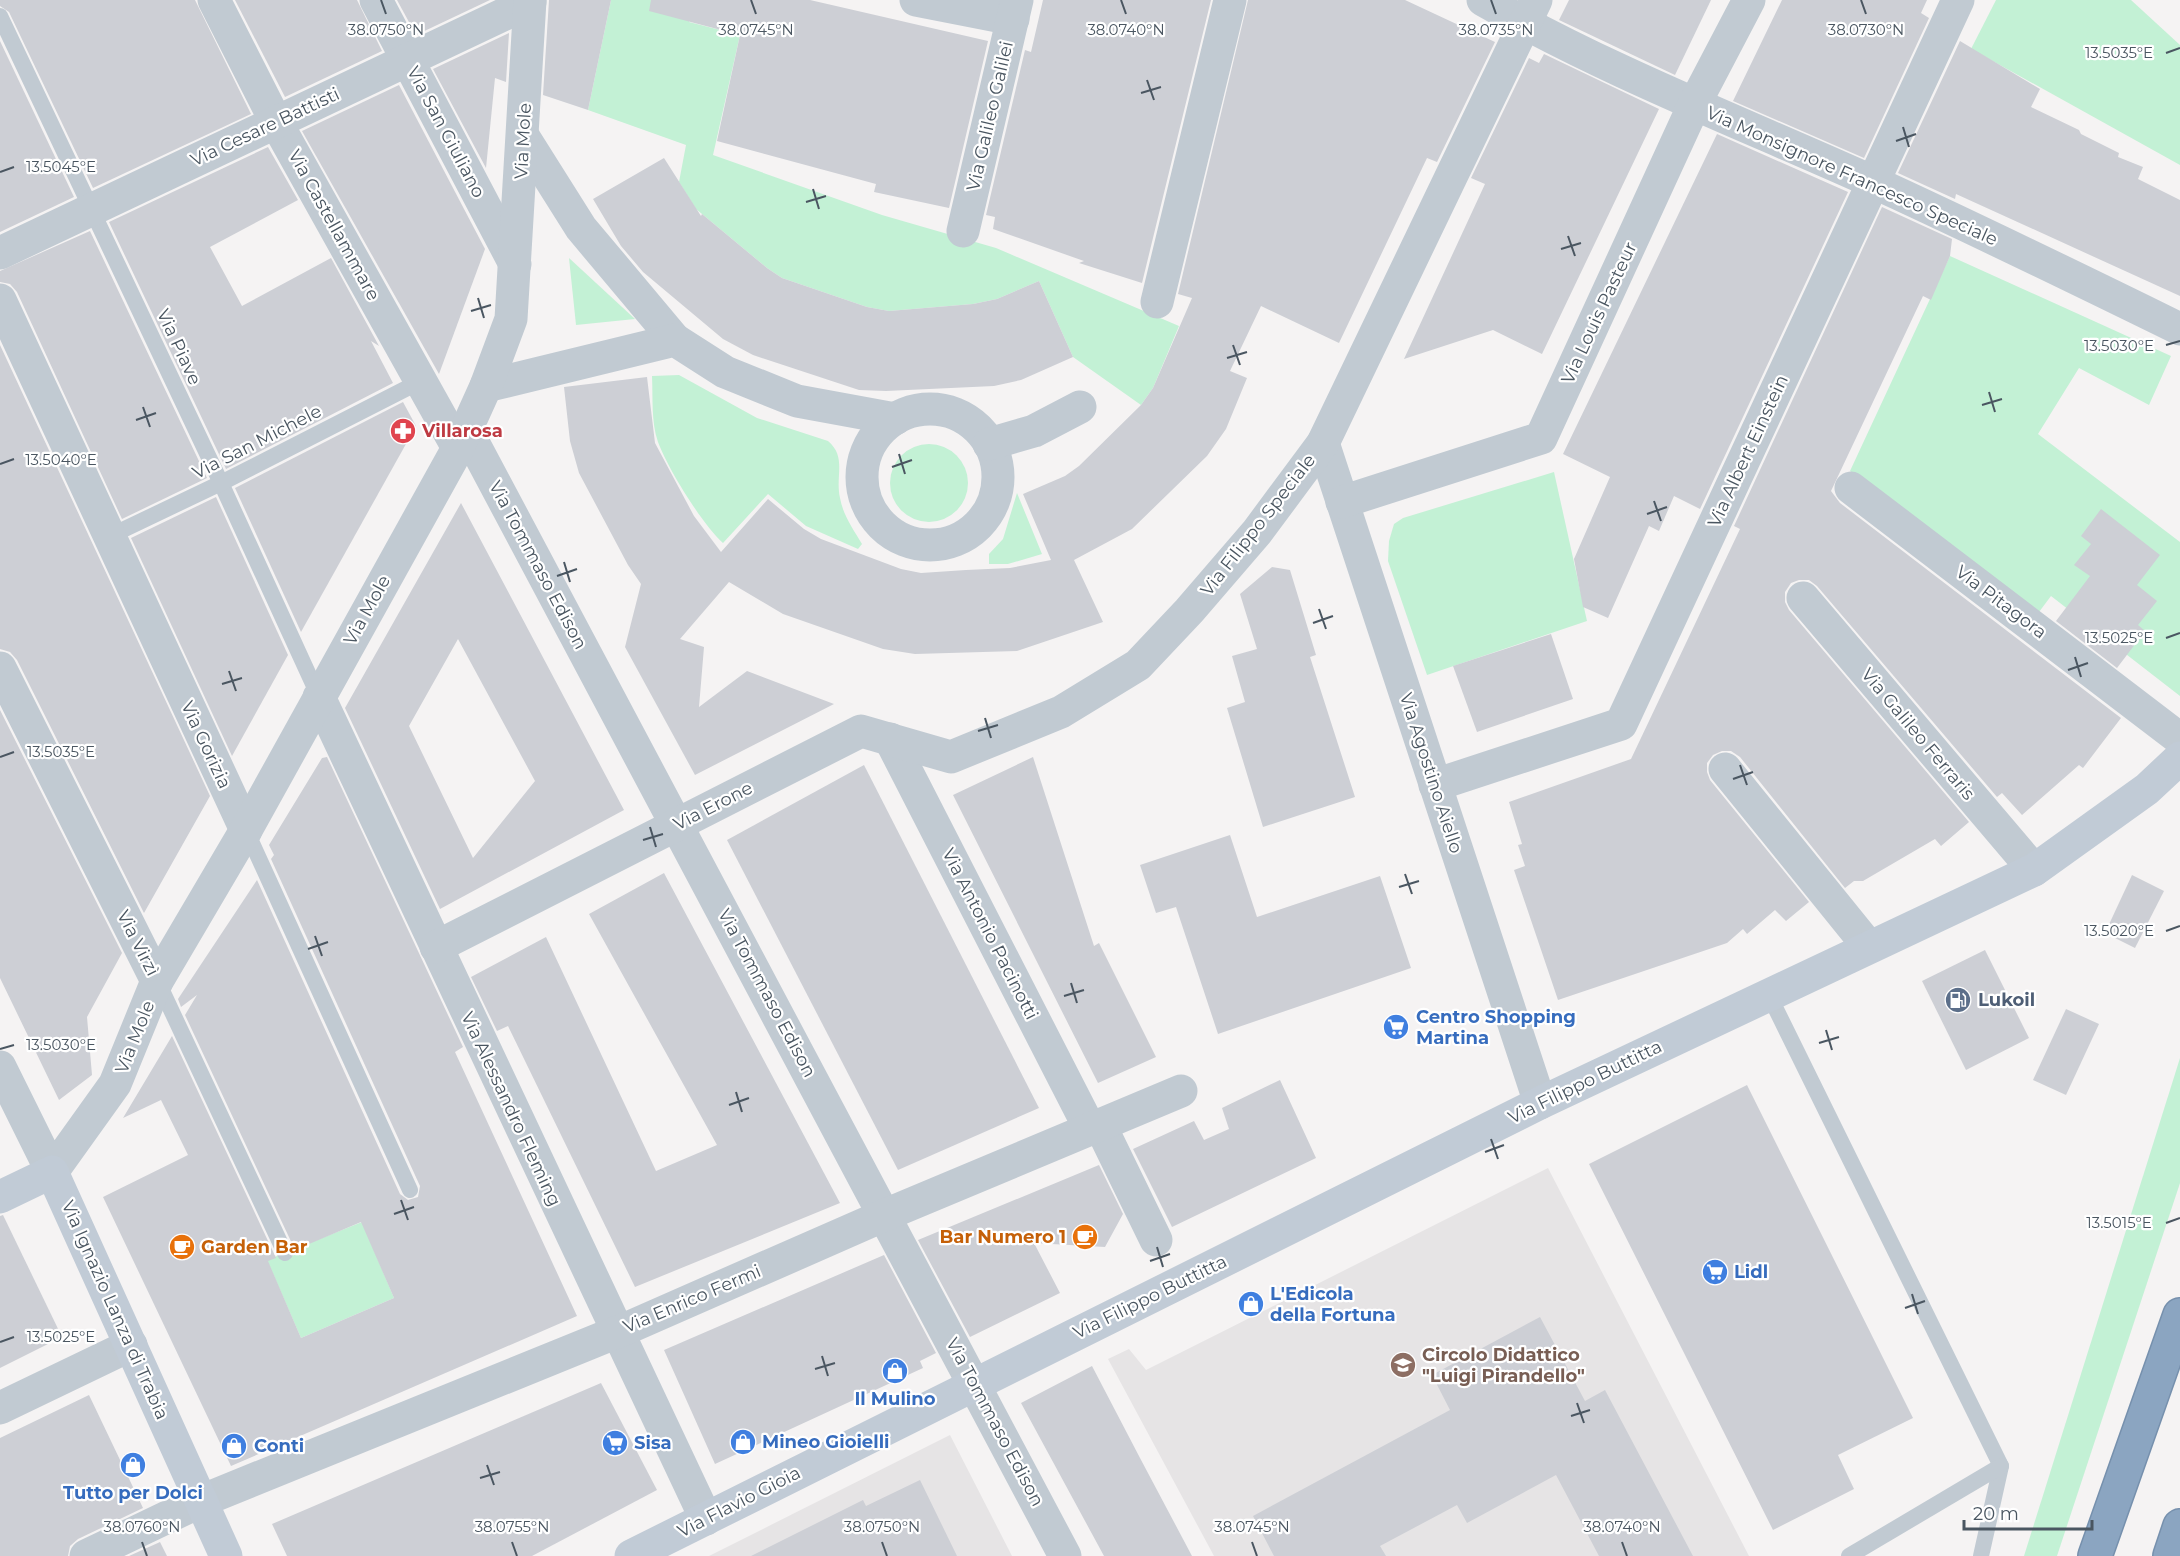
<svg xmlns="http://www.w3.org/2000/svg" width="2180" height="1556" font-family="Montserrat,sans-serif">
  <rect width="100%" height="100%" fill="#f5f3f3"/>
  <g fill="#e6e4e5">
    <path d="M 1548,1168 L 1749,1556 L 1214,1556 L 1108,1359 L 1129,1349 L 1146,1370 Z"/>
    <path d="M 950,1435 L 1012,1556 L 709,1556 Z"/>
  </g>
  <g fill="#c3f1d5">
    <path d="M 611,0 L 693,0 L 689,22 L 740,35 L 713,155 L 882,215 L 996,248 L 1179,326 L 1153,388 L 1141,405 L 1073,357 L 1039,281 L 997,299 L 973,304 L 889,311 L 867,307 L 782,278 L 767,268 L 696,209 L 679,182 L 686,145 L 588,110 Z"/>
    <path d="M 1996,0 L 2131,0 L 2180,45 L 2180,165 L 1971,49 Z"/>
    <path d="M 1950,256 L 2171,356 L 2149,405 L 2079,368 L 2038,434 L 2180,542 L 2180,696 L 2051,596 L 2036,616 L 1850,471 Z"/>
    <path d="M 569,258 L 635,319 L 576,325 Z"/>
    <path d="M 679,375 L 757,418 L 828,441 C 847,457 835,476 840,498 C 843,515 853,529 862,544 L 858,549 L 806,526 L 768,494 L 723,543 C 702,524 668,469 658,442 C 651,422 653,397 652,376 Z"/>
    <circle cx="929" cy="483" r="39"/>
    <path d="M 1554,472 L 1587,621 L 1427,675 L 1388,561 L 1389,541 L 1394,524 L 1403,518 Z"/>
    <path d="M 1017,493 L 1042,554 L 1008,564 L 989,564 L 989,554 L 1003,539 Z"/>
    <path d="M 2180,1058 L 2180,1183 L 2057,1556 L 2024,1556 Z"/>
    <path d="M 362,1222 L 394,1298 L 301,1338 L 267,1260 Z"/>
  </g>
  <g fill="#cdcfd5" fill-rule="evenodd">
    <path d="M 0,0 L 195,0 L 251,114 L 93,188 L 9,12 L 0,6 Z"/>
    <path d="M 235,0 L 357,0 L 382,51 L 285,97 Z"/>
    <path d="M 397,0 L 490,0 L 416,35 Z"/>
    <path d="M 549,0 L 611,0 L 588,110 L 543,95 Z"/>
    <path d="M 651,0 L 810,0 L 988,41 L 949,208 L 874,192 L 876,184 L 717,141 L 740,35 L 649,11 Z"/>
    <path d="M 1043,0 L 1211,0 L 1142,283 L 1079,263 L 1084,261 L 993,229 L 995,217 L 986,215 L 1025,50 L 1031,52 Z"/>
    <path d="M 1248,0 L 1405,0 L 1495,42 L 1437,162 L 1427,158 L 1339,343 L 1261,306 L 1230,371 L 1247,378 L 1226,429 L 1207,456 L 1132,529 L 1074,560 L 1103,622 L 1017,651 L 915,654 L 883,649 L 783,614 L 729,582 L 680,639 L 704,647 L 699,707 L 747,671 L 834,704 L 695,775 L 625,647 L 641,584 L 628,565 L 579,473 L 570,441 L 564,387 L 647,377 L 655,443 L 694,516 L 721,552 L 768,499 L 804,529 L 821,539 L 901,569 L 921,573 L 966,570 L 1010,568 L 1051,560 L 1023,494 L 1065,476 L 1079,466 L 1141,405 L 1153,388 L 1192,298 L 1178,294 Z"/>
    <path d="M 1569,0 L 1711,0 L 1675,75 L 1559,20 Z"/>
    <path d="M 1782,0 L 1927,0 L 1921,13 L 1929,18 L 1864,158 L 1733,101 Z"/>
    <path d="M 509,33 L 506,82 L 495,78 L 486,168 L 433,69 Z"/>
    <path d="M 0,41 L 74,197 L 0,232 Z"/>
    <path d="M 1960,41 L 2040,89 L 2031,107 L 2079,130 L 2081,134 L 2119,153 L 2118,157 L 2143,167 L 2138,179 L 2180,200 L 2180,296 L 1956,194 L 1955,199 L 1898,173 Z"/>
    <path d="M 1544,54 L 1659,109 L 1542,354 L 1493,330 L 1404,359 L 1485,184 L 1471,178 L 1529,58 L 1539,63 Z"/>
    <path d="M 399,85 L 485,249 L 439,374 L 302,131 Z"/>
    <path d="M 1717,134 L 1848,192 L 1700,509 L 1674,496 L 1659,531 L 1649,526 L 1608,618 L 1583,607 L 1574,559 L 1610,477 L 1563,454 Z"/>
    <path d="M 268,147 L 298,200 L 210,247 L 242,306 L 331,258 L 379,346 L 371,341 L 393,383 L 226,469 L 109,222 Z"/>
    <path d="M 664,158 L 701,216 L 702,214 L 767,268 L 782,278 L 867,307 L 889,311 L 973,304 L 997,299 L 1039,281 L 1073,357 L 1021,380 L 994,386 L 886,391 L 859,390 L 753,355 L 723,339 L 643,272 L 621,246 L 593,199 Z"/>
    <path d="M 1882,207 L 1952,239 L 1950,256 L 1931,300 L 1923,296 L 1831,491 L 1840,503 L 2121,718 L 2083,768 L 2079,765 L 2022,815 L 2002,793 L 1997,797 L 1817,586 L 1809,580 L 1799,580 L 1791,583 L 1785,592 L 1785,602 L 1789,610 L 1969,822 L 1941,846 L 1935,839 L 1863,881 L 1854,881 L 1845,888 L 1740,757 L 1731,751 L 1722,751 L 1713,755 L 1707,763 L 1707,772 L 1710,780 L 1809,902 L 1786,921 L 1775,910 L 1747,934 L 1743,929 L 1727,943 L 1558,1000 L 1514,870 L 1525,866 L 1518,845 L 1522,844 L 1509,802 L 1631,759 L 1740,529 L 1734,526 Z"/>
    <path d="M 90,231 L 207,478 L 122,519 L 17,292 L 10,284 L 0,282 L 0,271 Z"/>
    <path d="M 0,345 L 210,796 L 144,913 L 17,660 L 10,652 L 0,649 Z"/>
    <path d="M 403,402 L 416,426 L 301,632 L 235,488 Z"/>
    <path d="M 216,497 L 288,655 L 232,756 L 131,538 Z"/>
    <path d="M 461,503 L 624,810 L 440,909 L 345,708 ZM 458,639 L 535,781 L 473,858 L 409,726 Z"/>
    <path d="M 2101,509 L 2160,555 L 2137,585 L 2157,601 L 2138,625 L 2145,631 L 2117,668 L 2056,621 L 2090,576 L 2074,565 L 2091,544 L 2081,536 Z"/>
    <path d="M 1272,567 L 1290,570 L 1316,655 L 1310,657 L 1355,797 L 1263,827 L 1227,708 L 1245,702 L 1232,656 L 1257,649 L 1240,594 Z"/>
    <path d="M 1551,634 L 1573,699 L 1477,732 L 1453,666 Z"/>
    <path d="M 0,710 L 122,953 L 87,1017 L 92,1075 L 59,1100 L 0,978 Z"/>
    <path d="M 327,757 L 463,1047 L 455,1052 L 577,1316 L 231,1466 L 103,1197 L 188,1155 L 161,1100 L 123,1118 L 172,1036 L 276,1258 L 268,1261 L 301,1338 L 394,1298 L 361,1222 L 295,1250 L 185,1015 L 197,995 L 181,1007 L 178,999 L 257,880 L 400,1194 L 408,1200 L 418,1197 L 420,1186 L 271,859 L 274,855 L 269,845 L 322,758 Z"/>
    <path d="M 1033,757 L 1094,946 L 1099,943 L 1156,1057 L 1098,1083 L 953,795 Z"/>
    <path d="M 864,765 L 1039,1108 L 898,1170 L 727,840 Z"/>
    <path d="M 1230,835 L 1257,917 L 1380,876 L 1411,968 L 1218,1034 L 1176,907 L 1156,913 L 1140,865 Z"/>
    <path d="M 664,873 L 840,1203 L 635,1287 L 508,1026 L 497,1031 L 471,977 L 546,937 L 656,1171 L 717,1145 L 589,914 Z"/>
    <path d="M 2132,875 L 2164,891 L 2135,948 L 2105,933 Z"/>
    <path d="M 1985,950 L 2029,1038 L 1966,1070 L 1922,981 Z"/>
    <path d="M 2066,1009 L 2099,1024 L 2066,1095 L 2033,1080 Z"/>
    <path d="M 1280,1080 L 1316,1158 L 1172,1227 L 1133,1149 L 1194,1121 L 1204,1140 L 1229,1129 L 1222,1108 Z"/>
    <path d="M 1747,1085 L 1913,1418 L 1838,1455 L 1854,1489 L 1773,1530 L 1589,1164 Z"/>
    <path d="M 1099,1165 L 1123,1214 L 1105,1247 L 1034,1243 L 1060,1293 L 970,1337 L 918,1240 Z"/>
    <path d="M 3,1215 L 62,1337 L 0,1368 L 0,1216 Z"/>
    <path d="M 884,1255 L 936,1353 L 920,1361 L 923,1368 L 715,1464 L 664,1350 Z"/>
    <path d="M 1540,1317 L 1585,1401 L 1605,1390 L 1693,1556 L 1599,1556 L 1556,1475 L 1467,1523 L 1457,1505 L 1380,1546 L 1386,1556 L 1274,1556 L 1253,1516 L 1450,1410 L 1432,1375 Z"/>
    <path d="M 1092,1366 L 1140,1458 L 1192,1556 L 1104,1556 L 1021,1403 Z"/>
    <path d="M 601,1383 L 657,1490 L 532,1556 L 287,1556 L 272,1524 Z"/>
    <path d="M 89,1395 L 143,1508 L 78,1539 L 70,1546 L 68,1556 L 0,1556 L 0,1438 Z"/>
    <path d="M 920,1480 L 957,1556 L 751,1556 L 863,1500 L 866,1506 Z"/>
    <path d="M 160,1542 L 167,1556 L 129,1556 Z"/>
  </g>
  <g fill="none" stroke-linecap="round" stroke-linejoin="round">
    <g stroke="#7690ad" stroke-width="36">
      <g id="motorway">
        <path d="M 2095,1556 L 2180,1315"/>
        <path d="M 2170,1556 L 2180,1526"/>
      </g>
    </g>
    <g stroke="#c1cad2" stroke-width="16">
      <path d="M 0,16 L 221,483 L 319,697"/>
      <path d="M 110,536 L 221,483 L 421,381"/>
      <path d="M 246,830 L 410,1190"/>
      <path d="M 158,982 L 285,1253"/>
      <path d="M 1769,995 L 2001,1466 L 1981,1556"/>
      <path d="M 1849,1556 L 2001,1466"/>
    </g>
    <g stroke="#c1cad2" stroke-width="33">
      <path d="M 214,0 L 276,122 L 458,448"/>
      <path d="M 376,0 L 515,264"/>
      <path d="M 916,0 L 1013,19"/>
      <path d="M 1483,0 C 1607,71 1742,123 1873,182 C 1976,229 2078,279 2180,329"/>
      <path d="M 523,136 L 581,228 L 675,340"/>
      <path d="M 963,231 L 1017,0"/>
      <path d="M 0,253 L 530,2"/>
      <path d="M 0,300 L 246,830"/>
      <path d="M 1157,302 L 1230,0"/>
      <path d="M 486,386 L 675,340 L 725,372 L 797,401 L 895,419"/>
      <circle cx="930" cy="477" r="68"/>
      <path d="M 467,431 L 1065,1556"/>
      <path d="M 1323,443 L 1540,1103"/>
      <path d="M 989,444 L 1034,431 L 1080,407"/>
      <path d="M 1851,488 L 2180,739"/>
      <path d="M 1342,502 L 1541,438 L 1694,105 L 1749,0"/>
      <path d="M 1803,598 L 2034,870"/>
      <path d="M 0,668 L 157,981"/>
      <path d="M 319,697 L 706,1519"/>
      <path d="M 890,739 L 1090,1129"/>
      <path d="M 1725,769 L 1869,947"/>
      <path d="M 1435,785 L 1621,724 L 1958,0"/>
      <path d="M 436,947 L 861,731 L 951,757 L 1061,712 L 1138,665 L 1189,611 L 1257,532 L 1323,443 L 1536,0"/>
      <path d="M 1100,1125 L 1156,1240"/>
      <path d="M 0,1408 L 131,1345"/>
      <path d="M 86,1556 L 201,1501 L 632,1326 L 885,1215 L 1181,1091"/>
    </g>
    <path stroke="#c1cad2" stroke-width="33" d="M 0,1067 L 52,1172 L 115,1084 L 157,981 L 246,830 L 458,448 L 486,386 L 511,319 L 530,0"/>
    <g stroke="#c1cbd6" stroke-width="33">
      <path d="M 0,1197 L 52,1172 L 226,1556"/>
      <path d="M 631,1556 L 1540,1103 L 2034,870 L 2147,789 L 2180,758"/>
    </g>
    <use href="#motorway" stroke="#8ba5c1" stroke-width="33"/>
  </g>
  <path fill="none" stroke="#4a5661" stroke-width="2" d="M 381,0 L 386,14M 751,0 L 756,14M 1121,0 L 1126,14M 1491,0 L 1496,14M 1861,0 L 1866,14M 2166,53 L 2180,48M 1147,80 L 1154,100M 1141,93 L 1161,87M 1903,127 L 1909,147M 1896,141 L 1916,134M 0,172 L 14,167M 813,189 L 819,209M 806,202 L 826,196M 1568,236 L 1575,256M 1561,249 L 1581,243M 478,298 L 484,318M 471,311 L 491,305M 1233,345 L 1240,365M 2166,345 L 2180,341M 1227,358 L 1247,352M 1989,392 L 1995,412M 1982,405 L 2002,399M 143,407 L 150,427M 136,420 L 156,413M 899,454 L 905,474M 0,464 L 14,459M 892,467 L 912,460M 1654,501 L 1661,521M 1647,514 L 1667,507M 564,562 L 570,582M 557,576 L 577,569M 1319,609 L 1326,629M 1313,623 L 1333,616M 2166,638 L 2180,633M 2075,657 L 2081,677M 2068,670 L 2088,663M 229,671 L 236,691M 222,684 L 242,678M 985,718 L 991,738M 978,731 L 998,725M 0,757 L 14,752M 1740,765 L 1747,785M 1733,779 L 1753,772M 650,827 L 656,847M 643,840 L 663,834M 1405,874 L 1412,894M 1399,887 L 1419,881M 2166,931 L 2180,926M 315,936 L 322,956M 308,949 L 328,942M 1071,983 L 1077,1003M 1064,996 L 1084,990M 1826,1030 L 1832,1050M 1819,1043 L 1839,1037M 0,1049 L 14,1045M 736,1092 L 742,1112M 729,1105 L 749,1098M 1491,1139 L 1498,1159M 1485,1152 L 1504,1145M 401,1200 L 408,1220M 394,1214 L 414,1207M 2166,1223 L 2180,1218M 1157,1247 L 1163,1267M 1150,1261 L 1170,1254M 1912,1294 L 1918,1314M 1905,1308 L 1925,1301M 0,1342 L 14,1337M 822,1356 L 828,1376M 815,1369 L 835,1363M 1577,1403 L 1584,1423M 1571,1416 L 1590,1410M 487,1465 L 494,1485M 480,1478 L 500,1472M 142,1542 L 147,1556M 512,1542 L 517,1556M 882,1542 L 887,1556M 1252,1542 L 1257,1556M 1622,1542 L 1627,1556"/>
  <defs>
    <g id="pharmacy-disc" transform="scale(1.35)"><circle r="9.5" fill="#e0444e" stroke="#fff"/><path d="M-2-6h4v4h4v4h-4v4h-4v-4h-4v-4h4Z" fill="#fff"/></g>
    <g id="fuel-disc" transform="scale(1.35)"><circle r="9.5" fill="#5c6f8a" stroke="#fff"/><path d="M-5.5-6h7V0h2V4h1.3V-2.5L3-4.5l.8-.8L6-3V5H2.5V1h-1V6h-7ZM-4.2-4.7v3.2H.2V-4.7Z" fill="#fff"/></g>
    <g id="supermarket-disc" transform="scale(1.35)"><circle r="9.5" fill="#3f7fe0" stroke="#fff"/><path d="M-6-5.5h2.5l.6 2H6L4.5 2H-2.5L-4.4-4H-6ZM-1.5 3.2a1.3 1.3 0 1 0 .1 0ZM3 3.2a1.3 1.3 0 1 0 .1 0Z" fill="#fff"/></g>
    <g id="cafe-disc" transform="scale(1.35)"><circle r="9.5" fill="#e8710a" stroke="#fff"/><path d="M-5.5-4.5H6V0H3Q3 3.5 0 3.5H-2.5Q-5.5 3.5-5.5 0ZM3-3.2v2h1.7v-2ZM-6 4.5H4V6H-6Z" fill="#fff"/></g>
    <g id="shop-disc" transform="scale(1.35)"><circle r="9.5" fill="#3f7fe0" stroke="#fff"/><path d="M-5-2.5h2.3a2.7 3.5 0 0 1 5.4 0H5L5.5 6h-11ZM-1.5-2.5h3a1.5 2.3 0 0 0-3 0Z" fill="#fff"/></g>
    <g id="school-disc" transform="scale(1.35)"><circle r="9.5" fill="#8d6e63" stroke="#fff"/><path d="M0-5L7-2L0 1L-7-2ZM-4 1L0 2.5L4 1V4Q0 6-4 4Z" fill="#fff"/></g>
  </defs>
  <g fill-rule="evenodd">
    <use href="#pharmacy-disc" x="403" y="431"/>
    <use href="#fuel-disc" x="1958" y="1000"/>
    <use href="#supermarket-disc" x="1396" y="1027"/>
    <use href="#cafe-disc" x="1085" y="1237"/>
    <use href="#cafe-disc" x="182" y="1247"/>
    <use href="#supermarket-disc" x="1715" y="1272"/>
    <use href="#shop-disc" x="1251" y="1304"/>
    <use href="#school-disc" x="1403" y="1365"/>
    <use href="#shop-disc" x="895" y="1371"/>
    <use href="#shop-disc" x="743" y="1442"/>
    <use href="#supermarket-disc" x="615" y="1443"/>
    <use href="#shop-disc" x="234" y="1446"/>
    <use href="#shop-disc" x="133" y="1465"/>
  </g>
  <g text-anchor="middle" stroke-width="4.5" stroke-linejoin="round" paint-order="stroke">
    <g font-size="18" fill="#4a5661" stroke="#fff">
      <text transform="translate(990 116) rotate(-77)" y="6">Via Galileo Galilei</text>
      <text transform="translate(265 127) rotate(-25)" y="6">Via Cesare Battisti</text>
      <text transform="translate(446 132) rotate(62)" y="6">Via San Giuliano</text>
      <text transform="translate(523 141) rotate(-87)" y="6">Via Mole</text>
      <text transform="translate(1852 176) rotate(24)" y="6">Via Monsignore Francesco Speciale</text>
      <text transform="translate(334 225) rotate(61)" y="6">Via Castellammare</text>
      <text transform="translate(1599 313) rotate(-65)" y="6">Via Louis Pasteur</text>
      <text transform="translate(179 347) rotate(65)" y="6">Via Piave</text>
      <text transform="translate(257 442) rotate(-27)" y="6">Via San Michele</text>
      <text transform="translate(1748 451) rotate(-65)" y="6">Via Albert Einstein</text>
      <text transform="translate(1258 525) rotate(-52)" y="6">Via Filippo Speciale</text>
      <text transform="translate(538 565) rotate(62)" y="6">Via Tommaso Edison</text>
      <text transform="translate(2001 602) rotate(37)" y="6">Via Pitagora</text>
      <text transform="translate(367 610) rotate(-61)" y="6">Via Mole</text>
      <text transform="translate(1918 734) rotate(50)" y="6">Via Galileo Ferraris</text>
      <text transform="translate(206 745) rotate(65)" y="6">Via Gorizia</text>
      <text transform="translate(1431 773) rotate(72)" y="6">Via Agostino Aiello</text>
      <text transform="translate(713 806) rotate(-27)" y="6">Via Erone</text>
      <text transform="translate(990 934) rotate(63)" y="6">Via Antonio Pacinotti</text>
      <text transform="translate(138 943) rotate(63)" y="6">Via Virzì</text>
      <text transform="translate(767 993) rotate(62)" y="6">Via Tommaso Edison</text>
      <text transform="translate(135 1037) rotate(-68)" y="6">Via Mole</text>
      <text transform="translate(1585 1082) rotate(-26)" y="6">Via Filippo Buttitta</text>
      <text transform="translate(511 1109) rotate(65)" y="6">Via Alessandro Fleming</text>
      <text transform="translate(1150 1297) rotate(-26)" y="6">Via Filippo Buttitta</text>
      <text transform="translate(692 1299) rotate(-23)" y="6">Via Enrico Fermi</text>
      <text transform="translate(115 1310) rotate(66)" y="6">Via Ignazio Lanza di Trabia</text>
      <text transform="translate(995 1422) rotate(62)" y="6">Via Tommaso Edison</text>
      <text transform="translate(739 1502) rotate(-27)" y="6">Via Flavio Gioia</text>
    </g>
    <g font-size="18" font-weight="bold" fill="#be3a42" stroke="#fff" text-anchor="start">
      <text x="422" y="437">Villarosa</text>
    </g>
    <g font-size="18" font-weight="bold" fill="#4e5e75" stroke="#fff" text-anchor="start">
      <text x="1978" y="1006">Lukoil</text>
    </g>
    <g font-size="18" font-weight="bold" fill="#366cbe" stroke="#fff" text-anchor="start">
      <text x="1416" y="1023">Centro Shopping<tspan x="1416" dy="21">Martina</tspan></text>
      <text x="1734" y="1278">Lidl</text>
      <text x="1270" y="1300">L'Edicola<tspan x="1270" dy="21">della Fortuna</tspan></text>
      <text x="895" y="1405" text-anchor="middle">Il Mulino</text>
      <text x="762" y="1448">Mineo Gioielli</text>
      <text x="634" y="1449">Sisa</text>
      <text x="254" y="1452">Conti</text>
      <text x="133" y="1499" text-anchor="middle">Tutto per Dolci</text>
    </g>
    <g font-size="18" font-weight="bold" fill="#c56008" stroke="#fff" text-anchor="end">
      <text x="1066" y="1243">Bar Numero 1</text>
      <text x="201" y="1253" text-anchor="start">Garden Bar</text>
    </g>
    <g font-size="18" font-weight="bold" fill="#785e54" stroke="#fff" text-anchor="start">
      <text x="1422" y="1361">Circolo Didattico<tspan x="1422" dy="21">"Luigi Pirandello"</tspan></text>
    </g>
  </g>
  <g font-size="15" text-anchor="middle" fill="#4a5661" stroke="#fff" stroke-width="4.5" stroke-linejoin="round" paint-order="stroke">
    <text x="386" y="35">38.0750°N</text>
    <text x="756" y="35">38.0745°N</text>
    <text x="1126" y="35">38.0740°N</text>
    <text x="1496" y="35">38.0735°N</text>
    <text x="1866" y="35">38.0730°N</text>
    <text x="2119" y="58">13.5035°E</text>
    <text x="61" y="172">13.5045°E</text>
    <text x="2119" y="351">13.5030°E</text>
    <text x="61" y="465">13.5040°E</text>
    <text x="2119" y="643">13.5025°E</text>
    <text x="61" y="757">13.5035°E</text>
    <text x="2119" y="936">13.5020°E</text>
    <text x="61" y="1050">13.5030°E</text>
    <text x="2119" y="1228">13.5015°E</text>
    <text x="61" y="1342">13.5025°E</text>
    <text x="142" y="1532">38.0760°N</text>
    <text x="512" y="1532">38.0755°N</text>
    <text x="882" y="1532">38.0750°N</text>
    <text x="1252" y="1532">38.0745°N</text>
    <text x="1622" y="1532">38.0740°N</text>
  </g>
  <path d="M1964 1520v9h128v-9" fill="none" stroke="#4a5661" stroke-width="3"/>
  <text x="1973" y="1520" font-size="18" fill="#4a5661" stroke="#ffffff" stroke-width="4.5" paint-order="stroke">20 m</text>
</svg>
